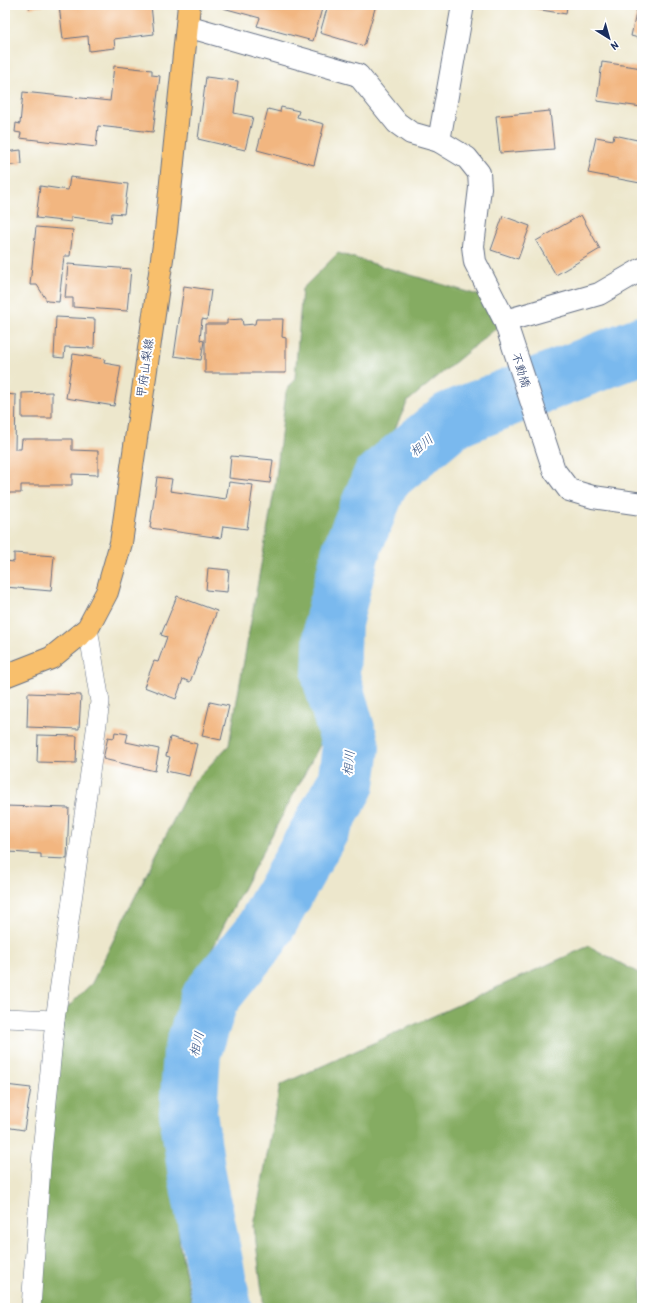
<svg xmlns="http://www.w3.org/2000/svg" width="647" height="1313" font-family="'Patrick Hand','Klee One',sans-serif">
  <rect width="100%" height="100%" fill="#fff"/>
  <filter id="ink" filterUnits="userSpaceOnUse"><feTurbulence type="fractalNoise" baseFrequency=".025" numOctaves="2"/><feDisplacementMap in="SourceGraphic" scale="8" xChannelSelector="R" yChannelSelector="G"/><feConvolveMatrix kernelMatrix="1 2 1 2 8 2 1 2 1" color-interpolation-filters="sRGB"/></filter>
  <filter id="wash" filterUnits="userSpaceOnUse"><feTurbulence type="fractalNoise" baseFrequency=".012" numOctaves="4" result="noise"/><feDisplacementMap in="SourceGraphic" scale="16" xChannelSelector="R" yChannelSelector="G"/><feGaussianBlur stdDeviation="0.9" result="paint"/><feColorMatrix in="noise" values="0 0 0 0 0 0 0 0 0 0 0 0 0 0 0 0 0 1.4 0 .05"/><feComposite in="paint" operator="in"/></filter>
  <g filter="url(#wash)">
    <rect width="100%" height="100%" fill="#ede7cc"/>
    <g fill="#85ac62" stroke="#506e60">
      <path d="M 338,253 L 494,300 L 505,321 L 408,401 L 342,540 L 321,651 L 329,703 L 322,741 L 225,923 L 165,1047 L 180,1247 L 193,1308 L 72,1308 L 31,1302 L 55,1020 L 92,983 L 191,785 L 229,745 L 275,486 L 286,392 L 295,378 L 302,289 Z"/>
      <path d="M 589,946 L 642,975 L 642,1308 L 264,1308 L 254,1226 L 280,1085 Z"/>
    </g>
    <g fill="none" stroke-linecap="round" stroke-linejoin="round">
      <path stroke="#7ab9ee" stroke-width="58" d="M 223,1308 L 197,1175 L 188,1113 L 192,1053 L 210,998 L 261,935 L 346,783 L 351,747 L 331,677 L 333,623 L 351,551 L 381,478 L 451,420 L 642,345"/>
    </g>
    <g id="blocks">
      <g fill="#f2b680">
        <path d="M 29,5 L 44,5 L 44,6 L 29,8 Z"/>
        <path d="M 59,5 L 151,5 L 154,34 L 114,39 L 115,48 L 89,51 L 88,36 L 63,39 Z"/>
        <path d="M 224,5 L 323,5 L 313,41 L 257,26 L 260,18 L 223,8 Z"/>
        <path d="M 328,5 L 376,5 L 364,46 L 320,33 Z"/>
        <path d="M 510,5 L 567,5 L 566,14 Z"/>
        <path d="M 638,5 L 642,5 L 642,39 L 631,36 Z"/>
        <path d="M 602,62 L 642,68 L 642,107 L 597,101 Z"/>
        <path d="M 114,66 L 152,70 L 152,75 L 160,76 L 153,132 L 98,126 L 96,147 L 20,138 L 21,133 L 15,132 L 16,123 L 20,124 L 23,92 L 110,101 Z"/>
        <path d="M 206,77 L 238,81 L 234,113 L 253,117 L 245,150 L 198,139 Z"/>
        <path d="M 281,107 L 299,111 L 297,117 L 324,124 L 314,165 L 257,150 L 268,109 L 280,112 Z"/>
        <path d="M 550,111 L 554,149 L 500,153 L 496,116 Z"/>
        <path d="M 614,135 L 642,141 L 642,174 L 640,183 L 588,173 L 596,137 L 613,140 Z"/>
        <path d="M 21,150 L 22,164 L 5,166 L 5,152 Z"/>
        <path d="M 70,177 L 128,184 L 124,214 L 112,213 L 111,222 L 71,217 L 71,222 L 36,218 L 40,186 L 68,190 Z"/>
        <path d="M 581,215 L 600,249 L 556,275 L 536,241 Z"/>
        <path d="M 503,216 L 530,226 L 518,259 L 491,250 Z"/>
        <path d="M 36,227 L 73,230 L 70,256 L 64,256 L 59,302 L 47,301 L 37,285 L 30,285 Z"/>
        <path d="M 68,264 L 131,269 L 127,311 L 73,307 L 73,298 L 65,298 Z"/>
        <path d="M 184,286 L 211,290 L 207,320 L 202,319 L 200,340 L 204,341 L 201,360 L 174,356 Z"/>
        <path d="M 56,317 L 95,319 L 94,348 L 65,347 L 64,358 L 54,357 Z"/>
        <path d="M 242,319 L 243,325 L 255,324 L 256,319 L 283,319 L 282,337 L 286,338 L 286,373 L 205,373 L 205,324 L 227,324 L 227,320 Z"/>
        <path d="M 73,354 L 105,359 L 104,363 L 121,366 L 114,406 L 66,398 Z"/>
        <path d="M 52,392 L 52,418 L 22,418 L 22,393 Z"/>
        <path d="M 5,394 L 16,395 L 15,449 L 21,449 L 22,439 L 72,439 L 72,450 L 98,451 L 98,475 L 72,474 L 72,485 L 21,485 L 21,493 L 5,493 Z"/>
        <path d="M 231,456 L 273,460 L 270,483 L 229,478 Z"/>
        <path d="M 157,477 L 172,479 L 170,491 L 226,499 L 229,482 L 253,485 L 247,529 L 223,526 L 221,538 L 150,528 Z"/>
        <path d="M 14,553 L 54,556 L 51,591 L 5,587 L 5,561 L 14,562 Z"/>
        <path d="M 208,568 L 229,570 L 227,592 L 206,590 Z"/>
        <path d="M 177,596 L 217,611 L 190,682 L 183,679 L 176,699 L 144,687 L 154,661 L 158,662 L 167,637 L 161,635 Z"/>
        <path d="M 28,693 L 81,695 L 79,729 L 27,727 Z"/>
        <path d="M 210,702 L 229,706 L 221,740 L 202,736 Z"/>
        <path d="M 115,732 L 128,734 L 126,742 L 159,749 L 155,771 L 103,759 L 108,737 L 114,738 Z"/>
        <path d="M 38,735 L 77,736 L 76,763 L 37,762 Z"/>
        <path d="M 170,737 L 197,744 L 189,776 L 166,771 L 170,757 L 166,756 Z"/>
        <path d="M 5,806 L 69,808 L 67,859 L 41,858 L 41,854 L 9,852 L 9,848 L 5,848 Z"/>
        <path d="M 5,1085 L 31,1088 L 24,1130 L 5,1127 Z"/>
        <path d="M 5,1305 L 20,1307 L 20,1308 L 5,1308 Z"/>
      </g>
    </g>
  </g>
  <g filter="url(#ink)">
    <use href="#blocks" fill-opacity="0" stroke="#646f84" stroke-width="1"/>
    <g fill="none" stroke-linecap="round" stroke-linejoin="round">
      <g stroke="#646f84" stroke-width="20">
        <g id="lane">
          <path d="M 5,1018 L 55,1020"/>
          <path d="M 31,1308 L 42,1152 L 55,1020 L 100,702 L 88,628"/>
        </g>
      </g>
      <g stroke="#646f84" stroke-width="24">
        <g id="street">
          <path d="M 187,26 L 358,75 L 397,123 L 411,133 L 439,141 L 467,158 L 479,173 L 480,188 L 473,246 L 475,262 L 505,321 L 599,294 L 642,269"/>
          <path d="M 439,141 L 463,5"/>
          <path d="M 505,321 L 554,470 L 569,490 L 593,497 L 642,504"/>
        </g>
      </g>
      <g stroke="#646f84" stroke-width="24">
        <path id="primary" d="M 5,676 L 51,658 L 88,628 L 107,592 L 121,543 L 166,231 L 189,5"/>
      </g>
      <use href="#lane" stroke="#fff" stroke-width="19"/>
      <use href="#street" stroke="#fff" stroke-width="22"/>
      <use href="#primary" stroke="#f8bf6c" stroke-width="22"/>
    </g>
  </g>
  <g text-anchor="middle" stroke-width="4" stroke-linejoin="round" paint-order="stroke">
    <g font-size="12" fill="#1b2f5e" stroke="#fff">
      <text transform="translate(145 368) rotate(-82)" y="4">甲府山梨線</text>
      <text transform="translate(521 370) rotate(73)" y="4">不動橋</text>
    </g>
    <g font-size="13" font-style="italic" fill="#385889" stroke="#fff">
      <text transform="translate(421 445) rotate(-40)" y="5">相川</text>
      <text transform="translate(348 763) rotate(-84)" y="5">相川</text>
      <text transform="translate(196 1044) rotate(-76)" y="5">相川</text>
    </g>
  </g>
  <rect width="647" height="1313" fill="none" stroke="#fff" stroke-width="20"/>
  <g transform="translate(609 38) rotate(143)" stroke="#ffffff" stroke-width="3" paint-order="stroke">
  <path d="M0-3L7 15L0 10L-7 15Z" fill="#1b2f5e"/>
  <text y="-6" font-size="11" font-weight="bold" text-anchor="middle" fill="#1b2f5e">N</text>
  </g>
</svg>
